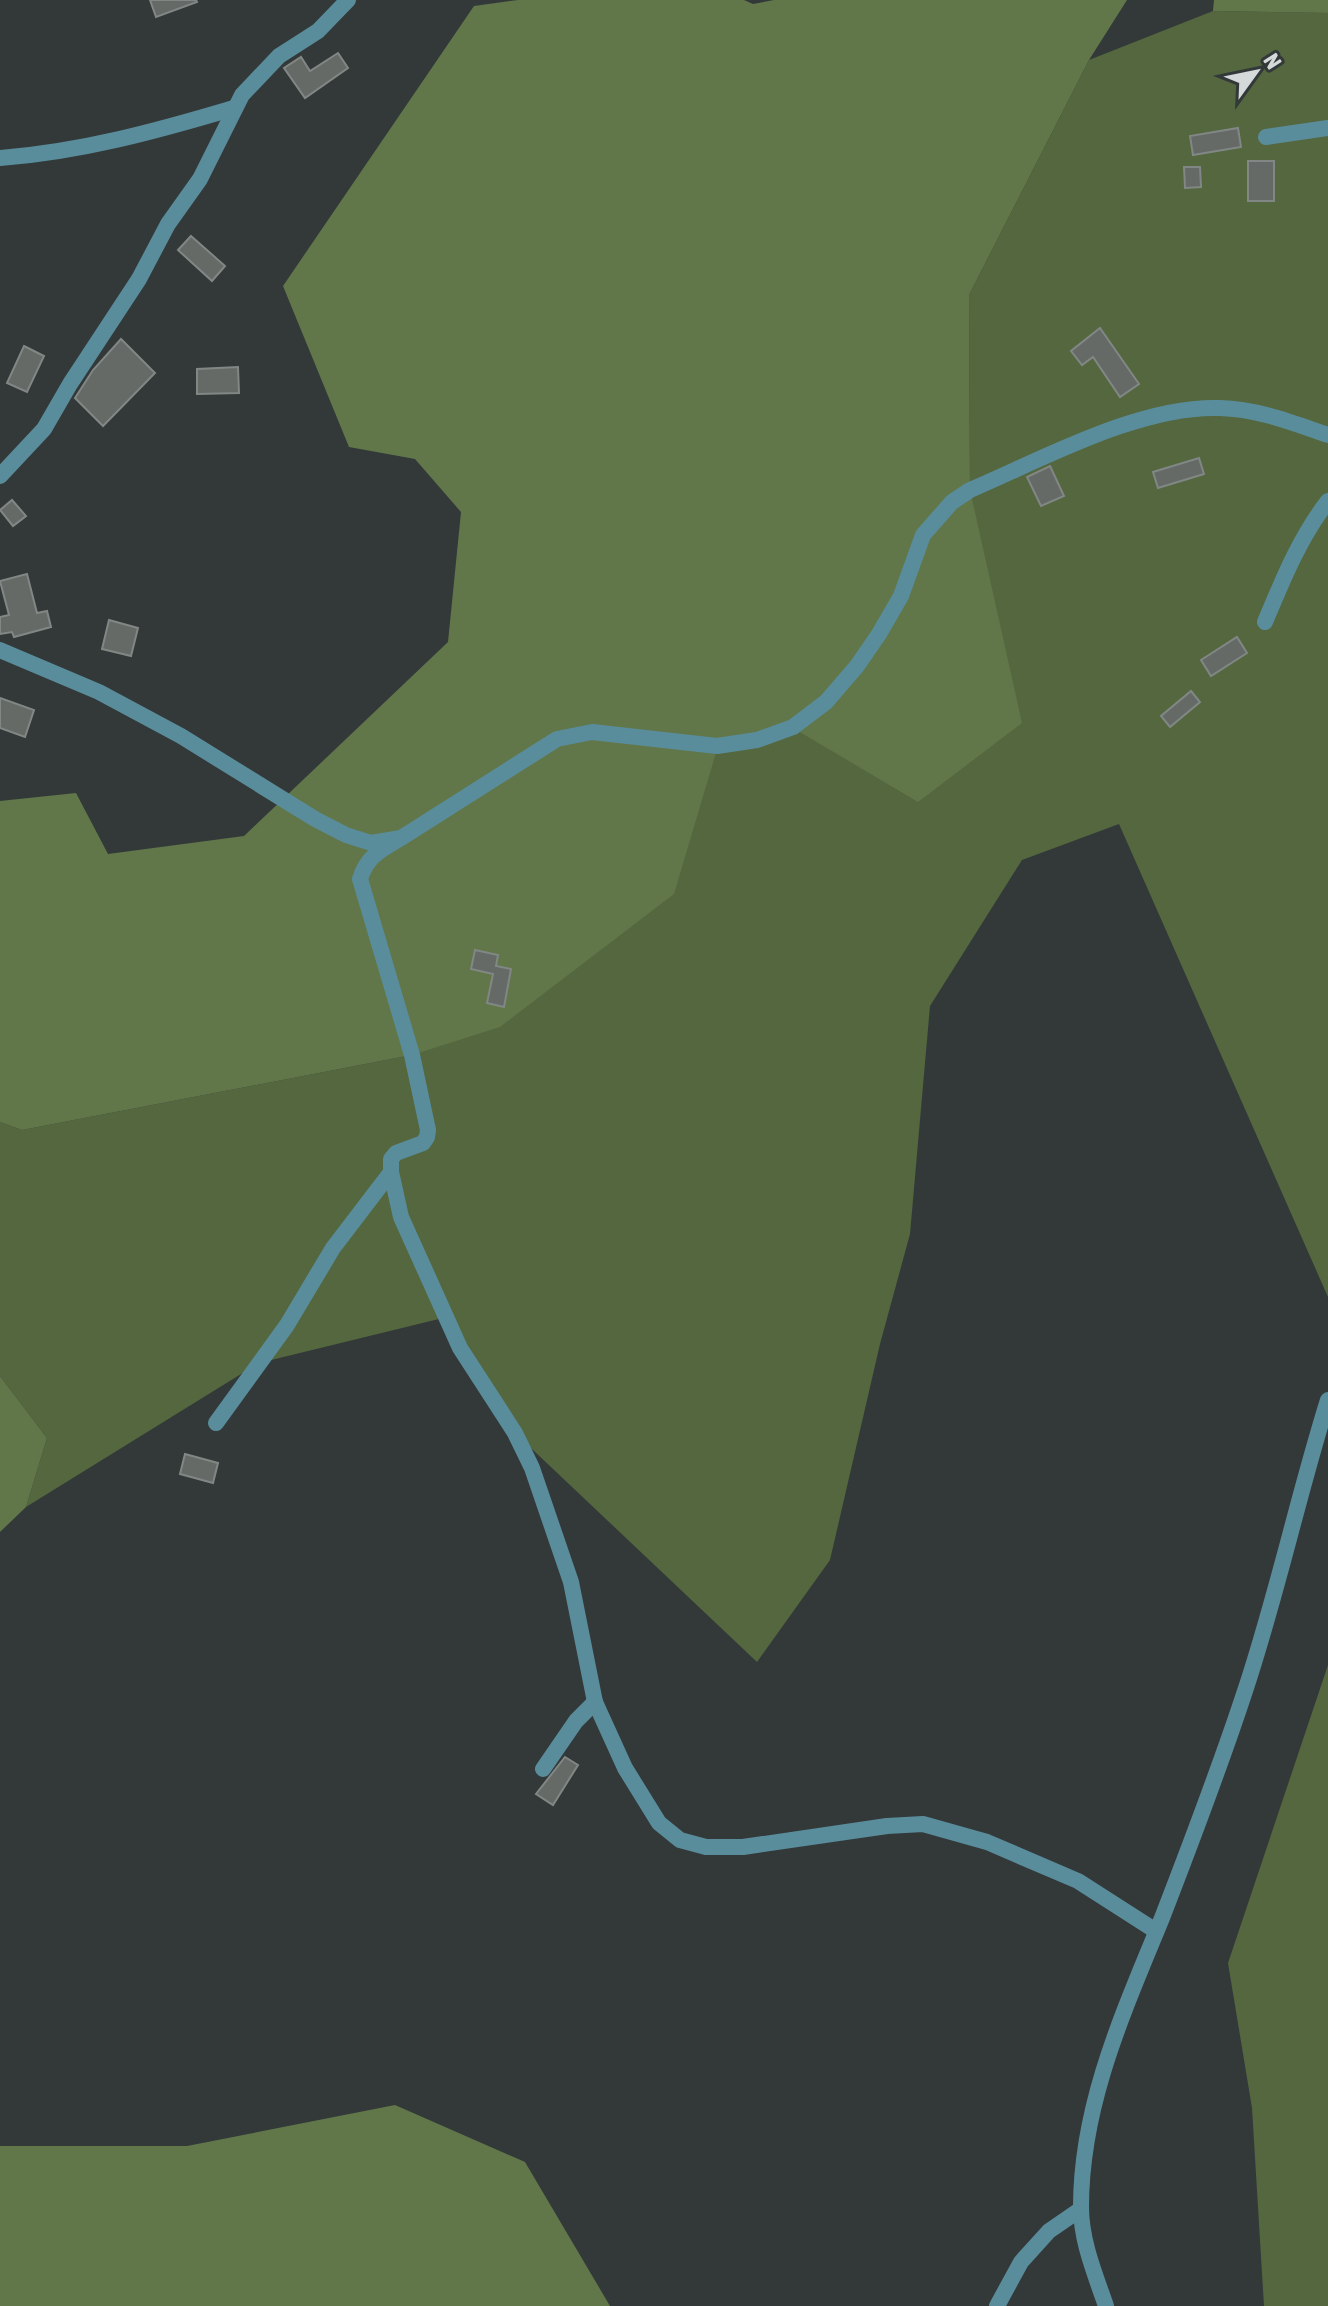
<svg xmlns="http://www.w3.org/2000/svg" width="1328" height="2306" font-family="'Asap Condensed',sans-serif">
  <rect width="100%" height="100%" fill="#333939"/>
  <g fill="#54673f">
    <path d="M 1213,11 L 1328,13 L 1328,1297 L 1119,824 L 1022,860 L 930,1006 L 910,1234 L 880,1344 L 830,1560 L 757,1662 L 515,1433 L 447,1317 L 259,1363 L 26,1507 L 47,1438 L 0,1376 L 0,1122 L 22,1130 L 412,1055 L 970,490 L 969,295 L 1089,60 Z"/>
    <path d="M 1328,1665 L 1328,2306 L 1264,2306 L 1252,2108 L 1228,1963 Z"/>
  </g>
  <g fill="#61774a">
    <path d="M 518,0 L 744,0 L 753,4 L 774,0 L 1127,0 L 1089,60 L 969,295 L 970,490 L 1022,723 L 918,802 L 793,728 L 718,746 L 674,894 L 500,1027 L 412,1055 L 22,1130 L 0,1122 L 0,801 L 76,793 L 108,854 L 244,836 L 448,642 L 461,512 L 415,459 L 349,447 L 283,286 L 474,6 Z"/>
    <path d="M 1214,0 L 1328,0 L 1328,13 L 1213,11 Z"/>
    <path d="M 0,1376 L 47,1438 L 26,1507 L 0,1532 Z"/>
    <path d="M 395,2105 L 525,2162 L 610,2306 L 0,2306 L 0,2146 L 187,2146 Z"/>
  </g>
  <g fill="#656a67" stroke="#818784" stroke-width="2">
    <path d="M 150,0 L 196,0 L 197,2 L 156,17 Z"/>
    <path d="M 338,53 L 348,68 L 305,98 L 284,68 L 301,57 L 310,71 Z"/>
    <path d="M 1238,128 L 1241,147 L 1193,155 L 1190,136 Z"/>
    <rect x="1248" y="161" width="26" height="40"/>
    <path d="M 1184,167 L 1200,167 L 1201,187 L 1185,188 Z"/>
    <path d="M 191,236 L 225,266 L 212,281 L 178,250 Z"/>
    <path d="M 1100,328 L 1139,384 L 1120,397 L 1093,357 L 1082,365 L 1071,351 Z"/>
    <path d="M 121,339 L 155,373 L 103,426 L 75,398 L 93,370 Z"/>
    <path d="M 24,346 L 44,356 L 27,392 L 7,383 Z"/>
    <path d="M 238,367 L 239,393 L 197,394 L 197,369 Z"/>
    <path d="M 1199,458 L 1204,474 L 1158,488 L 1153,472 Z"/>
    <path d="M 1050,466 L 1064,496 L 1041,506 L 1027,477 Z"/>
    <path d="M 12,500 L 26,516 L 13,526 L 0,510 Z"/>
    <path d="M 27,574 L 37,613 L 47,611 L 51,627 L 14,637 L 12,632 L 0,634 L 0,617 L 9,615 L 0,581 Z"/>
    <path d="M 109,620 L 138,628 L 131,656 L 102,649 Z"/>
    <path d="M 1237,637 L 1247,653 L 1211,676 L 1201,660 Z"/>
    <path d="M 1191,691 L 1200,702 L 1170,727 L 1161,716 Z"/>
    <path d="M 0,698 L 34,710 L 25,737 L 0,728 Z"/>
    <path d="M 475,950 L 498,955 L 496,966 L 511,969 L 504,1007 L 487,1003 L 493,974 L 471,969 Z"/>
    <path d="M 185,1454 L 218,1463 L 213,1483 L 180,1474 Z"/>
    <path d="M 565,1757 L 578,1765 L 553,1805 L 536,1794 Z"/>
  </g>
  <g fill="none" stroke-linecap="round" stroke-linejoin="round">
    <g stroke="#5a8d9c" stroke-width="16">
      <path d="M 1266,137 L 1328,128"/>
      <path d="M 0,158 C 80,152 157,131 234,108"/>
      <path d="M 0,476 L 44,429 L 70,384 L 139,279 L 168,224 L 200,179 L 242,95 L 279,56 L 318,31 L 348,0"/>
      <path d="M 1265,622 C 1283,579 1300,537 1328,501"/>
      <path d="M 0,650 L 99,692 L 181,736 L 315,819 L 346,835 L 371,843 L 401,838 L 557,739 L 592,732 L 717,746 L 757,740 L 793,727 L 826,702 L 857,666 L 879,634 L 901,596 L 923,535 L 952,502 L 970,490 C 1043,459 1140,405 1220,408 C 1258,409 1293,423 1328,435"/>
      <path d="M 401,838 C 381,850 367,856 360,879 L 412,1055 L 428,1130 L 427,1137 L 423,1143 L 396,1153 L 391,1159 L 391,1172 L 401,1217 L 460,1348 L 515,1433 L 532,1468 L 571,1582 L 595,1702 L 625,1768 L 659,1823 L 680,1840 L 706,1847 L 743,1847 L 887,1826 L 923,1824 L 987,1842 L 1078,1881 L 1156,1931"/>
      <path d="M 216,1423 L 287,1325 L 333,1248 L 391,1172"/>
      <path d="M 543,1769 L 576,1721 L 595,1702"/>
      <path d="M 997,2306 L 1021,2262 L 1049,2231 L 1081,2209"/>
      <path d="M 1106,2306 C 1095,2274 1081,2241 1081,2207 C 1081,2104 1124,2011 1162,1918 C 1191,1843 1220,1767 1245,1691 C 1277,1595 1298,1496 1328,1400"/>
    </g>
  </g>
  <g transform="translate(1256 72) rotate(57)" stroke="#333939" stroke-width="6" paint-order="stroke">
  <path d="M0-6L14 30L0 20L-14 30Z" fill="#d5d9d9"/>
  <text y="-12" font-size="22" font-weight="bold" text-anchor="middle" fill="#d5d9d9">N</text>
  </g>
</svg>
